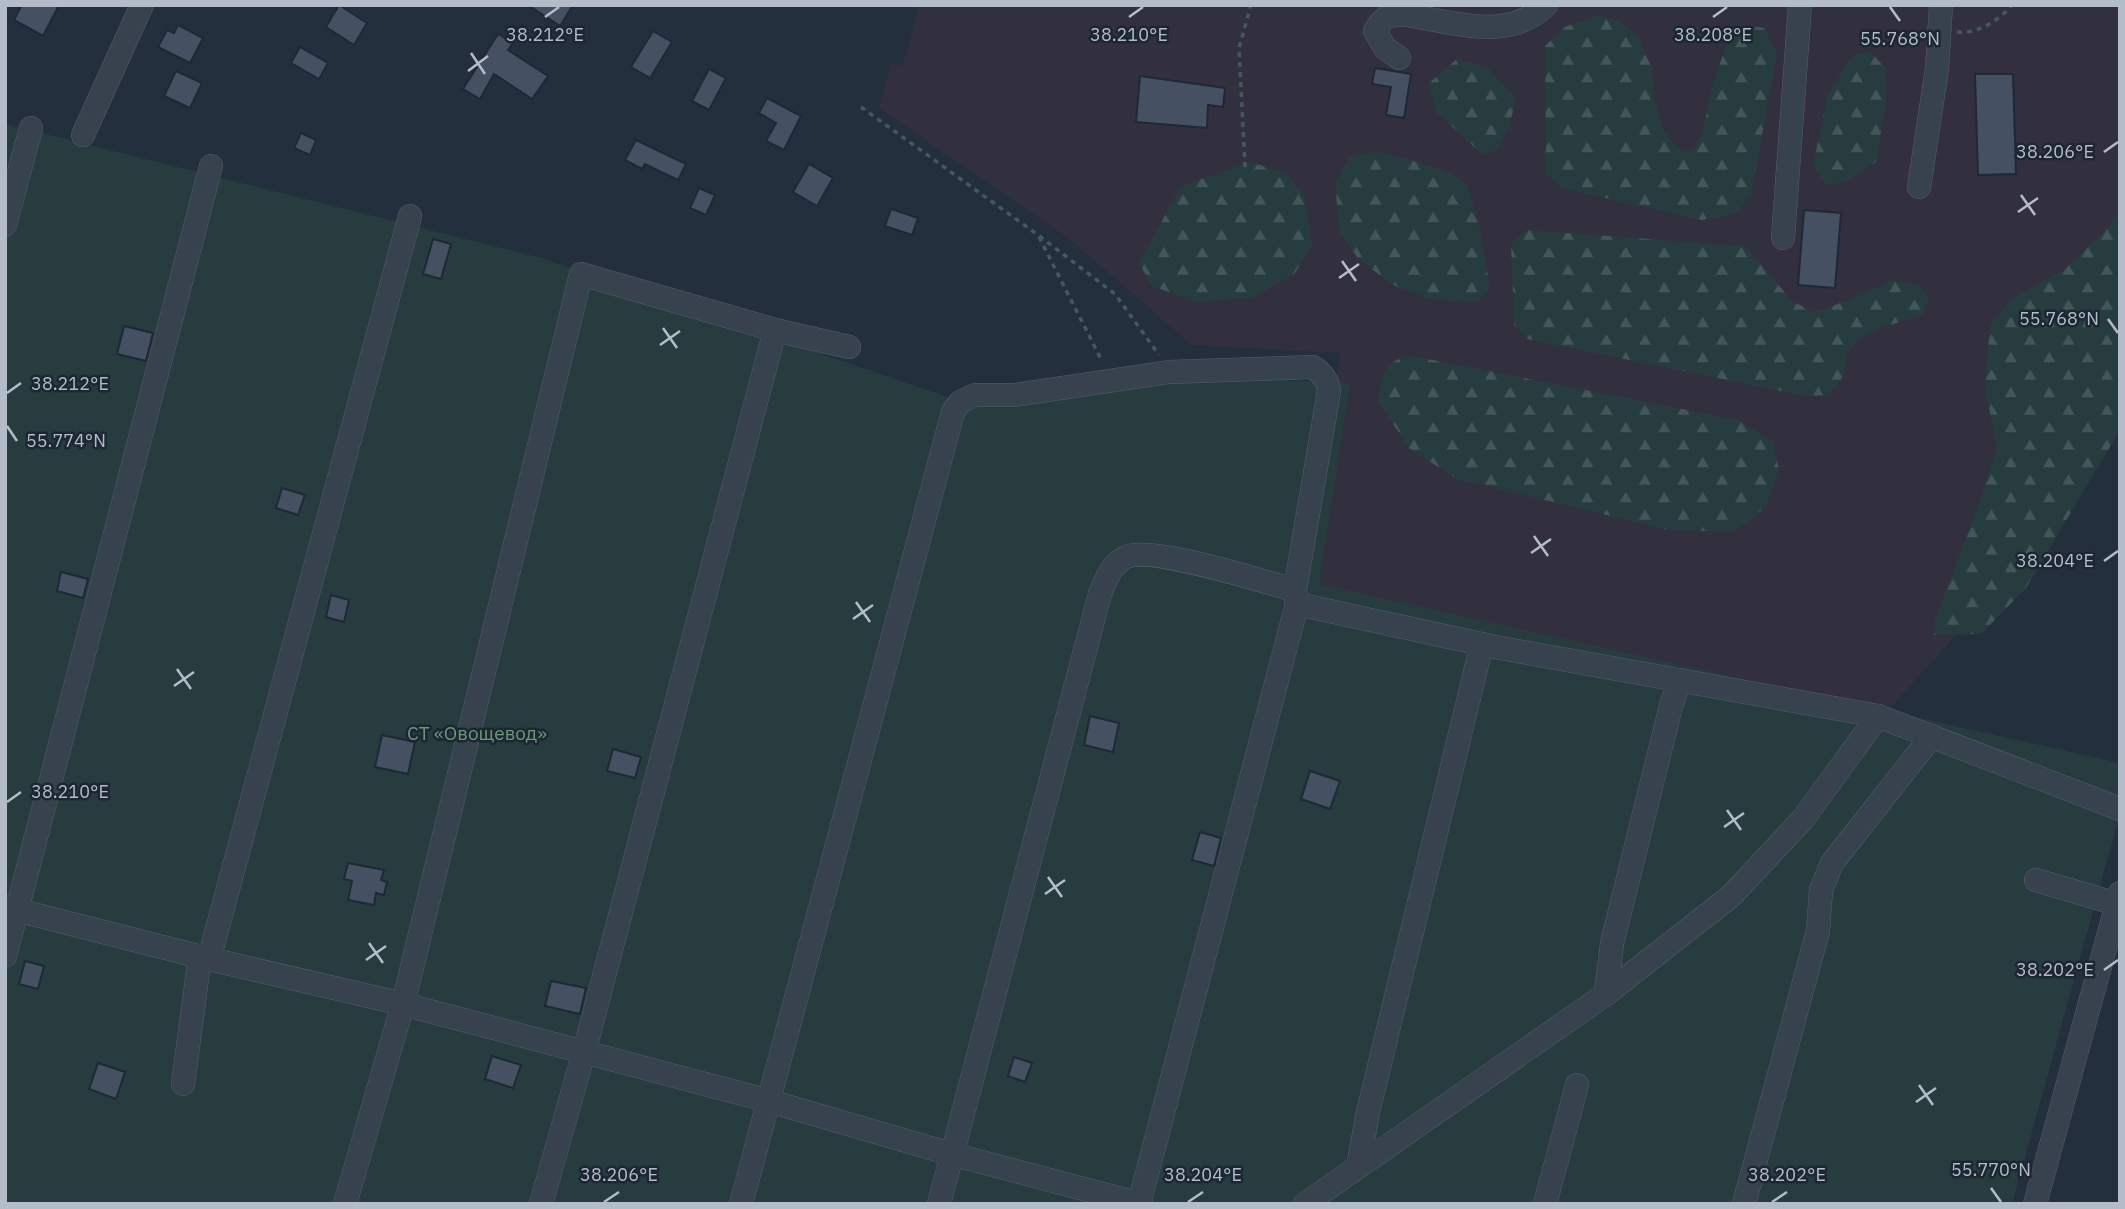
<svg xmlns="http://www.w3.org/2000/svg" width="2125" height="1209" font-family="'IBM Plex Sans',sans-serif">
  <defs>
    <pattern id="forest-firs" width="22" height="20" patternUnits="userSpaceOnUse" patternTransform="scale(1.75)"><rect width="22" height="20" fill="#263c3f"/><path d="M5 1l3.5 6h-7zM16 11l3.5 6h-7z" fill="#435659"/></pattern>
  </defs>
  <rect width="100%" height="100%" fill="#242f3e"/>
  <path fill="#32303f" d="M 919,5 L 2120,5 L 2120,301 L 1993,594 L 1890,708 L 1320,606 L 1304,588 L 1340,353 L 1192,345 L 1067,237 L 879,108 L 891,64 L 903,65 Z"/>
  <path fill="#263c3f" d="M 5,124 L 541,258 L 968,404 L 1194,376 L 1350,383 L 1319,584 L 2120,763 L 2120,814 L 2012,1204 L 5,1204 Z"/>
  <g fill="url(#forest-firs)">
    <path d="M 1598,15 L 1619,21 L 1636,34 L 1652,68 L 1654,97 L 1662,129 L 1682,152 L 1694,148 L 1702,135 L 1712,87 L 1728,40 L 1742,24 L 1764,28 L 1777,54 L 1751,194 L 1736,214 L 1702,220 L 1561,188 L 1546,173 L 1545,46 L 1565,27 Z"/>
    <path d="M 1870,51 L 1885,68 L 1886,102 L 1876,162 L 1848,181 L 1826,185 L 1813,166 L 1827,97 L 1851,57 Z"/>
    <path d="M 1457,59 L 1488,68 L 1516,98 L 1510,124 L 1497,150 L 1482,154 L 1437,113 L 1428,84 Z"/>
    <path d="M 1378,152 C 1403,159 1440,165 1461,180 C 1477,192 1486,267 1490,289 L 1477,302 L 1432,299 L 1397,287 L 1360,261 L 1340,233 L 1335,183 L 1350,156 Z"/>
    <path d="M 1251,162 L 1287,174 L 1305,197 L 1312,245 L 1295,273 L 1254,297 L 1196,302 L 1152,286 L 1139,263 L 1181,186 Z"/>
    <path d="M 2120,207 L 2120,430 L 2026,588 L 1981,634 L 1934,635 L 1935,620 L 1976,512 L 1997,449 L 1985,388 L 1990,325 L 2011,299 L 2065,269 L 2110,226 Z"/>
    <path d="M 1526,230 L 1745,246 L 1793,302 L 1815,312 L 1846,301 L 1890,281 L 1918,284 L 1929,299 L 1922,315 L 1884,327 L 1859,338 L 1846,356 L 1844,375 L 1829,395 L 1806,396 L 1527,339 L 1514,325 L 1511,244 Z"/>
    <path d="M 1407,355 L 1738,420 L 1773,442 L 1779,469 L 1766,507 L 1734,532 L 1669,530 L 1457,479 L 1410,449 L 1378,402 C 1382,378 1381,365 1407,355 Z"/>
  </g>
  <g fill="#455162" stroke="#1f2835" stroke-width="2">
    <path d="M 22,5 L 59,5 L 43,36 L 14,20 Z"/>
    <path d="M 339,5 L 367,23 L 354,45 L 326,27 Z"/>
    <path d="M 528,5 L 573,5 L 560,26 Z"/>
    <path d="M 178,25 L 203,38 L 190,63 L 158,47 L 167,30 L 174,33 Z"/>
    <path d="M 653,31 L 672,42 L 650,78 L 631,67 Z"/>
    <path d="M 498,34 L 513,43 L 508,50 L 548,76 L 532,99 L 494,74 L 480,99 L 463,89 Z"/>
    <path d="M 300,47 L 328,63 L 319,79 L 291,63 Z"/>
    <path d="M 1375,68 L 1411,74 L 1404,118 L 1386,115 L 1391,87 L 1372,84 Z"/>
    <path d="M 709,69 L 726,78 L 709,110 L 692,101 Z"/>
    <path d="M 176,71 L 202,83 L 190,108 L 164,96 Z"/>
    <path d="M 1975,74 L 2013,74 L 2016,174 L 1978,175 Z"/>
    <path d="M 1140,76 L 1225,88 L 1223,107 L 1208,105 L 1207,128 L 1136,122 Z"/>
    <path d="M 767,98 L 801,116 L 784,150 L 766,141 L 776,123 L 759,113 Z"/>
    <path d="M 301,133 L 316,140 L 310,155 L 294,148 Z"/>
    <path d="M 636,140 L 686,164 L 678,180 L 645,164 L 642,169 L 625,160 Z"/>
    <path d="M 809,164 L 833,178 L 817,206 L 793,192 Z"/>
    <path d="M 699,188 L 715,195 L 706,215 L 690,208 Z"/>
    <path d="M 891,209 L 918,218 L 912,235 L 885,226 Z"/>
    <path d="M 1804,210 L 1841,213 L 1835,288 L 1798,285 Z"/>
    <path d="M 433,239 L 451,244 L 441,279 L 423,274 Z"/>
    <path d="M 124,326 L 153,333 L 146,361 L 117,354 Z"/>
    <path d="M 282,488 L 305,495 L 298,515 L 276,508 Z"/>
    <path d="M 61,572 L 88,579 L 83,598 L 57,591 Z"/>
    <path d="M 331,595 L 349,600 L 344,622 L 326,617 Z"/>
    <path d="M 1090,716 L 1119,723 L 1113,752 L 1084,745 Z"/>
    <path d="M 382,735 L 415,742 L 408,774 L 375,767 Z"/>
    <path d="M 613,749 L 641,757 L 635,778 L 607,771 Z"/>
    <path d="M 1310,771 L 1340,781 L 1330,809 L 1301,799 Z"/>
    <path d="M 1200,832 L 1221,838 L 1214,866 L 1192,860 Z"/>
    <path d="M 348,863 L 384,870 L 381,880 L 387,882 L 384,895 L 376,893 L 374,905 L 348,900 L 352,881 L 344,879 Z"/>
    <path d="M 25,961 L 44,966 L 38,989 L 19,984 Z"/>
    <path d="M 551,981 L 586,988 L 580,1014 L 545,1006 Z"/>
    <path d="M 492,1056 L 521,1065 L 513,1088 L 485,1079 Z"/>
    <path d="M 1014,1057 L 1032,1063 L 1025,1082 L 1008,1076 Z"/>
    <path d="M 98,1063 L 125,1072 L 116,1099 L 89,1089 Z"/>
  </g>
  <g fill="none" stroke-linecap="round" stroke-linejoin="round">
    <g stroke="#565f6c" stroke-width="24">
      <g id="minor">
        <path d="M 1399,58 L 1385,48 L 1375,31 C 1379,25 1383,18 1390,16 C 1400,13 1413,16 1423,18 C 1465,25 1511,39 1546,5"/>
        <path d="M 83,135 L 142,5"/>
        <path d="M 1919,187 L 1937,69 L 1941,5"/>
        <path d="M 5,225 L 31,128"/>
        <path d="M 1783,238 L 1800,5"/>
        <path d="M 1297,604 L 1495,647 L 1878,716 L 2120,809"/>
        <path d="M 2036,880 L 2117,904"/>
        <path d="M 5,907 L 209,959 L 403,1004 L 769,1101 L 951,1154 L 1141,1204"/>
        <path d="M 5,956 L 211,166"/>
        <path d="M 209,959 L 410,216"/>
        <path d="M 1606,994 L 1612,943 L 1671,706 L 1680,680"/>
        <path d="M 183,1084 L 200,956"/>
        <path d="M 1358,1167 L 1368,1112 L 1482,644"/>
        <path d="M 345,1204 L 403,1004 L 581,274 L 775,330 L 849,347"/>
        <path d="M 541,1204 L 584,1052 L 775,330"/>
        <path d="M 741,1204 L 953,412 L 960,402 L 975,395 L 1015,395 L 1169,372 L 1313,367 C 1322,373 1328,380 1329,391 L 1295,590 L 1297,604 L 1139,1204"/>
        <path d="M 939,1204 L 1100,594 C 1106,579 1112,562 1129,556 C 1155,547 1264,582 1295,590"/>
        <path d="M 1305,1204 L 1606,994 L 1731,896 L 1803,819 L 1878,716"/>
        <path d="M 1545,1204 L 1577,1085"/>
        <path d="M 1744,1204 L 1818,931 L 1821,890 L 1832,863 L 1932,736"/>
        <path d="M 2035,1204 L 2120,893"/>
      </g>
    </g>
    <g stroke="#44595c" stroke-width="3.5" stroke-dasharray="5 5" stroke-linecap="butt">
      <path d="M 1957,32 C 1978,34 1998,21 2012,5"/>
      <path d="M 861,107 L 1038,235 L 1115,294 L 1159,355"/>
      <path d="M 1245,167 L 1239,48 L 1251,5"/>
      <path d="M 1039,237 L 1102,361"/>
    </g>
    <use href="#minor" stroke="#38414e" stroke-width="23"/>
  </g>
  <path fill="none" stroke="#b4bcc9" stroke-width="2.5" d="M 1890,7 L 1900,21M 545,17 L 559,7M 1129,17 L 1143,7M 1713,17 L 1727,7M 471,53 L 485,74M 468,71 L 488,56M 2104,152 L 2118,142M 2021,195 L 2035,215M 2018,212 L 2038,198M 1342,261 L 1356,281M 1339,278 L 1359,264M 2108,319 L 2118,333M 663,328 L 677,348M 660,345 L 680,331M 7,393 L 21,383M 7,426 L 17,441M 1534,536 L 1548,556M 1531,553 L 1551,539M 2104,561 L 2118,551M 856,602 L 870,622M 853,619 L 873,605M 177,669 L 191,689M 174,686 L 194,672M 7,802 L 21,792M 1727,810 L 1741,830M 1724,827 L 1744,813M 1048,877 L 1062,897M 1045,894 L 1065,880M 369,943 L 383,963M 366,960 L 386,946M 2104,970 L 2118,960M 1919,1085 L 1933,1105M 1916,1102 L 1936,1088M 1991,1188 L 2001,1202M 604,1202 L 619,1192M 1188,1202 L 1203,1192M 1772,1202 L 1787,1192"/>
  <g text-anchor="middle" stroke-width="5" stroke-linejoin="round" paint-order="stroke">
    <g font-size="19" fill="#6b9a76" stroke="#1d2633">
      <text x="477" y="740">СТ «Овощевод»</text>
    </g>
  </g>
  <g font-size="18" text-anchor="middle" fill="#b4bcc9" stroke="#1d2633" stroke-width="5" stroke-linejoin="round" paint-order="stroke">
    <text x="545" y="41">38.212°E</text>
    <text x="1129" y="41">38.210°E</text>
    <text x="1713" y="41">38.208°E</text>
    <text x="1900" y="45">55.768°N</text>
    <text x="2055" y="158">38.206°E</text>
    <text x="2059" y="325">55.768°N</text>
    <text x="70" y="390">38.212°E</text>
    <text x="66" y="447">55.774°N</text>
    <text x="2055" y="567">38.204°E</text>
    <text x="70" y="798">38.210°E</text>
    <text x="2055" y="976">38.202°E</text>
    <text x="1991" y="1176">55.770°N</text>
    <text x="619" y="1181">38.206°E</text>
    <text x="1203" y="1181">38.204°E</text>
    <text x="1787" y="1181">38.202°E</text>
  </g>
  <rect width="2125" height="1209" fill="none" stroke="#b4bcc9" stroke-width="14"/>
</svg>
